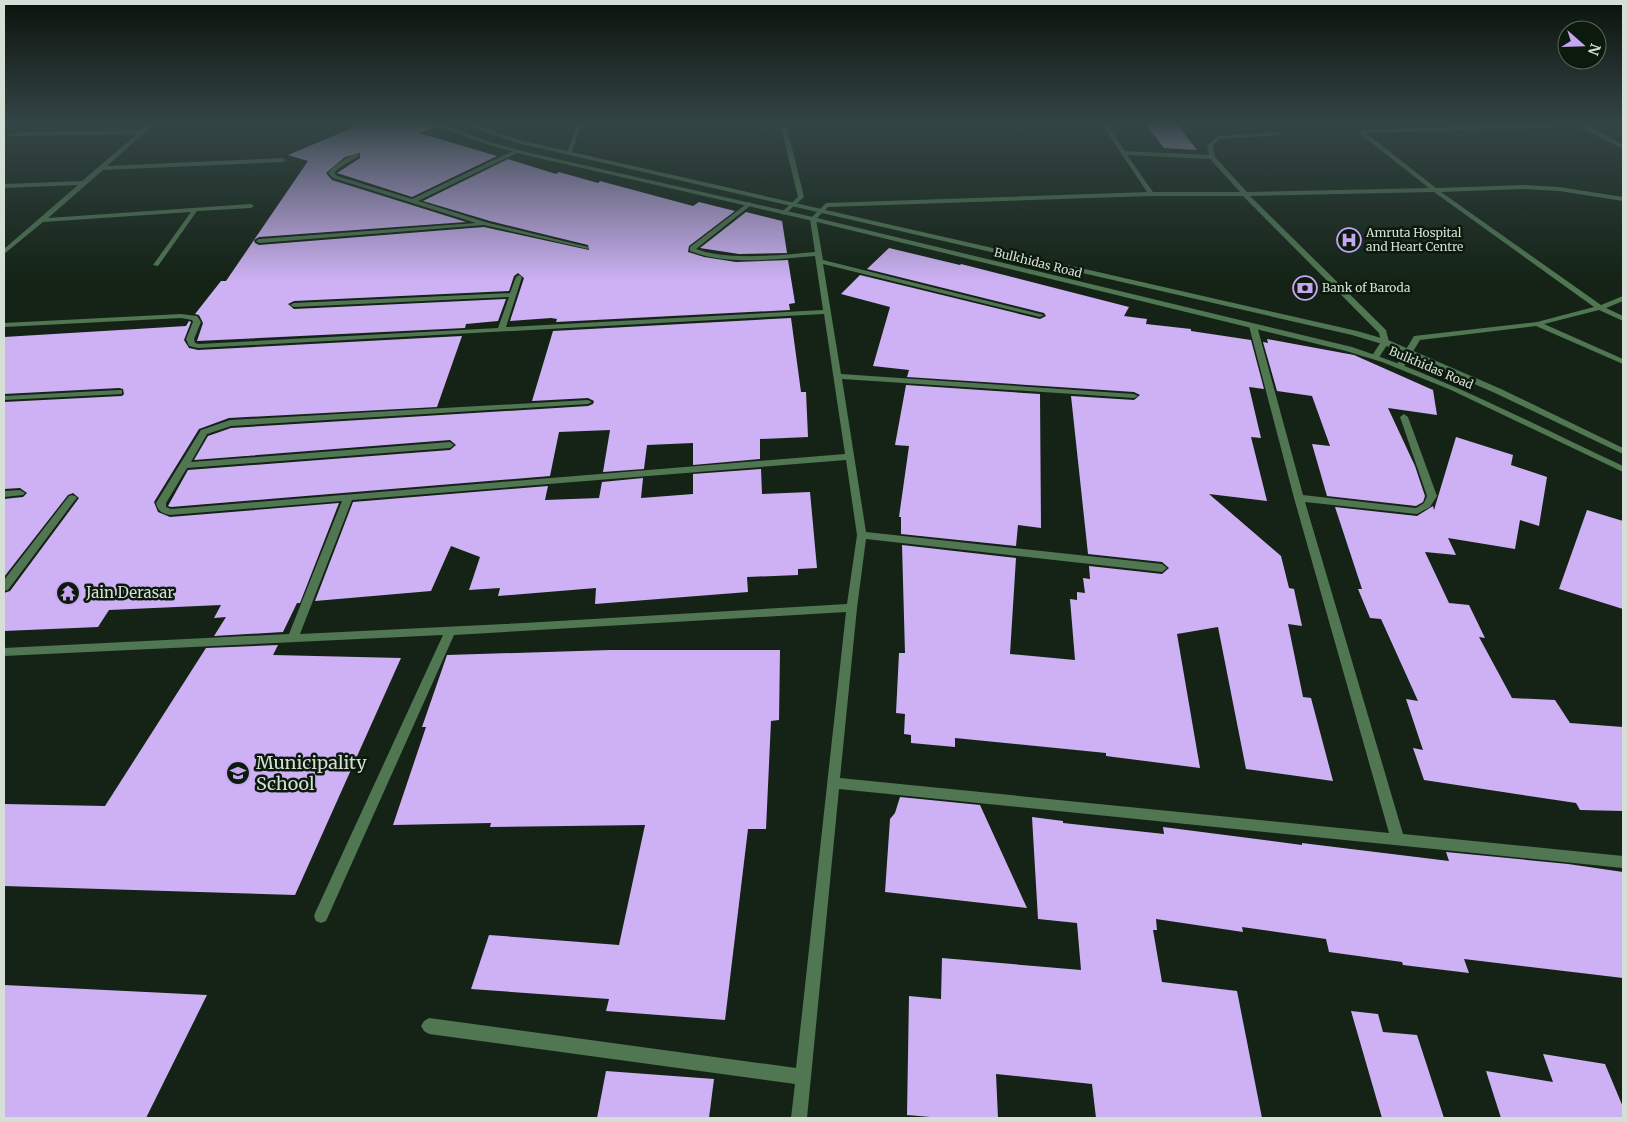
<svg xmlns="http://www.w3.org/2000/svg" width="1627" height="1122" font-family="Merriweather,serif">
  <rect width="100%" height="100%" fill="#142315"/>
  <g fill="#cdb1f4">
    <path d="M 364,123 L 428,123 L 435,127 L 419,133 L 497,156 L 412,197 L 337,173 L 360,158 L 360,153 L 345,157 L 326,173 L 332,180 L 466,222 L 259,237 L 254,240 L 255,243 L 259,245 L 484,227 L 589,250 L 588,245 L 490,221 L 423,201 L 508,159 L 556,174 L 559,172 L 598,183 L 600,181 L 693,206 L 699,202 L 735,211 L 689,246 L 688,252 L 704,257 L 736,262 L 788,260 L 795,303 L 789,304 L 790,310 L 556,322 L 557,319 L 551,318 L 510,321 L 524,278 L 518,273 L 514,276 L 509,291 L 294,301 L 288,304 L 294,309 L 506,299 L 498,321 L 466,324 L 465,328 L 197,341 L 203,323 L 199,315 L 195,314 L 221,281 L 226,281 L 308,161 L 288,155 Z"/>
    <path d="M 1145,123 L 1176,123 L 1197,150 L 1164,148 Z"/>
    <path d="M 746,212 L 782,221 L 787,253 L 739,254 L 700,248 Z"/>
    <path d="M 889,248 L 960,265 L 961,264 L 1129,307 L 1124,316 L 1147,319 L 1146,324 L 1191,329 L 1191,331 L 1251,340 L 1264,389 L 1249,387 L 1261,438 L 1251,437 L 1267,501 L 1209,494 L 1281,556 L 1289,588 L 1294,589 L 1302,626 L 1288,624 L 1303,697 L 1311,698 L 1333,781 L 1246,769 L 1218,627 L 1177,634 L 1200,768 L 1106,756 L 1106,753 L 955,738 L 955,747 L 911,743 L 911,735 L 904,734 L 905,714 L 896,713 L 899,653 L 905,653 L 902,545 L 1016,558 L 1010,654 L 1075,660 L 1070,599 L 1077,600 L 1077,592 L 1085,593 L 1083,578 L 1090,579 L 1089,566 L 1162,574 L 1169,568 L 1162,562 L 1088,554 L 1071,396 L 1134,400 L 1140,395 L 1134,392 L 907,377 L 909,370 L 873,366 L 890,307 L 841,294 L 860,275 L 1040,319 L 1046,316 L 1044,313 L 867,269 Z"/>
    <path d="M 791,318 L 801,392 L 806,392 L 808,437 L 760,439 L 760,459 L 693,465 L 693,443 L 647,445 L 644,469 L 603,472 L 610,430 L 559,432 L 550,476 L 171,507 L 168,506 L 188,470 L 450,450 L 456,445 L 450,440 L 194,460 L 208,436 L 231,428 L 588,406 L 593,404 L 594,401 L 588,398 L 532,401 L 553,331 Z"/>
    <path d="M 189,321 L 191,322 L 184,340 L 189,348 L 198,350 L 462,336 L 437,407 L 229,418 L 199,429 L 154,502 L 158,512 L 170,517 L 339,503 L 300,603 L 297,603 L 283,632 L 214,636 L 226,617 L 214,618 L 221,605 L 109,610 L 98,627 L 4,631 L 4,593 L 10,591 L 79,498 L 73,493 L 68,495 L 4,577 L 4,499 L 23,497 L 27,493 L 20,488 L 4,489 L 4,402 L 122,396 L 124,394 L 123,389 L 119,388 L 4,394 L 4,337 L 186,326 Z"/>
    <path d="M 1267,339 L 1354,355 L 1433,390 L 1437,415 L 1388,408 L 1415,466 L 1425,496 L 1423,502 L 1416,506 L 1327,496 L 1312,444 L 1330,446 L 1312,396 L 1277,391 L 1263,342 L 1268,343 Z"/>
    <path d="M 906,385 L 1040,394 L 1041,528 L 1018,525 L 1016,546 L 901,534 L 901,517 L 899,517 L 909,446 L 895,445 Z"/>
    <path d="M 1456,437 L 1513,455 L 1511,465 L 1547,477 L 1539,526 L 1520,520 L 1515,549 L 1448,538 L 1456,555 L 1425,552 L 1449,603 L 1469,605 L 1485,638 L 1479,637 L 1512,698 L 1555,700 L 1570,723 L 1623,727 L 1623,811 L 1580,810 L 1576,803 L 1424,780 L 1413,748 L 1423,750 L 1406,699 L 1418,701 L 1381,619 L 1370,618 L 1358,589 L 1362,589 L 1335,507 L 1417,516 L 1433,506 L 1434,510 Z"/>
    <path d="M 761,469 L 762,494 L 810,492 L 817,568 L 798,569 L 798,575 L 747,577 L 748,592 L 595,604 L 596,588 L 498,596 L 500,588 L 469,590 L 480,557 L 451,546 L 431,591 L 315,601 L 353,502 L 548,486 L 545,500 L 599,498 L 602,482 L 643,478 L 641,498 L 693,494 L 693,474 Z"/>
    <path d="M 1587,510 L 1623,521 L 1623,609 L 1559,589 Z"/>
    <path d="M 278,645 L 273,655 L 401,658 L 295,895 L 4,886 L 4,804 L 105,806 L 206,648 Z"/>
    <path d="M 610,650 L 780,650 L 779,720 L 771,721 L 766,829 L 748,829 L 725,1020 L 606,1011 L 609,999 L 471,989 L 489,935 L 619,945 L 645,825 L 490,827 L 491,823 L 393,825 L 426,727 L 422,727 L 447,655 Z"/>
    <path d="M 900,797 L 980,805 L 1027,908 L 885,892 L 890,819 L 895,813 Z"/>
    <path d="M 1032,817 L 1063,821 L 1063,823 L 1164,834 L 1163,827 L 1302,845 L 1302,843 L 1449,861 L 1446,852 L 1568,864 L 1623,872 L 1623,978 L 1464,959 L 1469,973 L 1403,965 L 1402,962 L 1329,952 L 1326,939 L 1242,927 L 1243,932 L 1156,919 L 1157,930 L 1153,930 L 1162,982 L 1237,991 L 1262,1118 L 1096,1118 L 1092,1084 L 996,1074 L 998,1118 L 942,1118 L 907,1115 L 909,996 L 941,999 L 942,958 L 1081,970 L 1077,923 L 1038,919 Z"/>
    <path d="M 4,985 L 207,995 L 146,1118 L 4,1118 Z"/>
    <path d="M 1351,1011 L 1378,1014 L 1383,1032 L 1417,1035 L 1444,1118 L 1382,1118 Z"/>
    <path d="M 1543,1054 L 1605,1064 L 1623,1107 L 1623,1118 L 1501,1118 L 1486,1071 L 1553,1082 Z"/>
    <path d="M 606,1071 L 714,1079 L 709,1118 L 597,1118 Z"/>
  </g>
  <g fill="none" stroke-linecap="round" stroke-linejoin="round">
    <g fill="#507652" fill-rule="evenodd">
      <path d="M 148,123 L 178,123 L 151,127 L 107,166 L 283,158 L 286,160 L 283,162 L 103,170 L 48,218 L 251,204 L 254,206 L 251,208 L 197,211 L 158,266 L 153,265 L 191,212 L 43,222 L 4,254 L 4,249 L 78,185 L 4,188 L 4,184 L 82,181 L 137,134 L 11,136 L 9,135 L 9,133 L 140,130 Z"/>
      <path d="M 577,123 L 582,123 L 572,152 L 567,153 Z"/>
      <path d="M 780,123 L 786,123 L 804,197 L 784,215 L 781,213 L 782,212 L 798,197 Z"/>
      <path d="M 1101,123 L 1106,123 L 1125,151 L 1209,155 L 1207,145 L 1219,136 L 1280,132 L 1280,134 L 1278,135 L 1220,139 L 1213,145 L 1215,157 L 1247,192 L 1429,188 L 1359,133 L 1358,132 L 1361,130 L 1583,123 L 1623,145 L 1623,149 L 1579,126 L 1366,133 L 1436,188 L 1523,185 L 1559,187 L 1623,197 L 1623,201 L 1559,191 L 1523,189 L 1441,192 L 1601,305 L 1623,296 L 1623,301 L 1606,308 L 1623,316 L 1623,321 L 1599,310 L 1544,324 L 1623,359 L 1623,364 L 1536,326 L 1420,340 L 1403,368 L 1397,368 L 1396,366 L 1414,336 L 1537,322 L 1594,307 L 1434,192 L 1250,196 L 1386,330 L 1389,342 L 1378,359 L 1375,359 L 1371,357 L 1381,342 L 1379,333 L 1243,196 L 1151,196 L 828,207 L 816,219 L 823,260 L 1044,315 L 1040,317 L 823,264 L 841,374 L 1134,394 L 1138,396 L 1134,398 L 842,379 L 866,532 L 1162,564 L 1167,568 L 1162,572 L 866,539 L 857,608 L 840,778 L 1389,833 L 1294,498 L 1249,326 L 1253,324 L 1257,326 L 1303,495 L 1416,508 L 1424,503 L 1427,496 L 1400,417 L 1404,414 L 1408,417 L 1437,496 L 1430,507 L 1417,514 L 1305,502 L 1403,834 L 1623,856 L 1623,868 L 839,789 L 807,1118 L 791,1118 L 795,1084 L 429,1034 L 424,1031 L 421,1026 L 424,1021 L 429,1018 L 796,1068 L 846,612 L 454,635 L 326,921 L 321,923 L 316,921 L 314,916 L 316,911 L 443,635 L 4,656 L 4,648 L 289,634 L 342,501 L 170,515 C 162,513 158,512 156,503 L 201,430 L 230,420 L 588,400 L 592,402 L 588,404 L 231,426 L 207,434 L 191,462 L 450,442 L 454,445 L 450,448 L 187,468 L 166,503 L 166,507 L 171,509 L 845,454 L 824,314 L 198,348 L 189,346 L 186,339 L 193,322 L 192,320 L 181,318 L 4,327 L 4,323 L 181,314 L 197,316 L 201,322 L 194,339 L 195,343 L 199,344 L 498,328 L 509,297 L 294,307 L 290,305 L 294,303 L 510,293 L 516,277 L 519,275 L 522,277 L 506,327 L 823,310 L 815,256 C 775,259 728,266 690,251 L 690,247 L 749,202 L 752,204 L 751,205 L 696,249 C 728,261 781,255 815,252 L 810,219 L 826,203 L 1147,192 ZM 1127,155 L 1210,159 L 1240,192 L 1153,192 ZM 846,460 L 857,535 L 847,604 L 524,623 L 300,634 L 352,500 Z"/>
      <path d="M 517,149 L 520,151 L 519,152 L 418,201 L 489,223 L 588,247 L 588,249 L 484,225 L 259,243 L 256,241 L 259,239 L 476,223 L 333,178 L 328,173 C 335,165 348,155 359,154 L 359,156 L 339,168 L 334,173 L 337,176 L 412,199 Z"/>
      <path d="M 119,390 L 122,390 L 122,394 L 4,400 L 4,396 Z"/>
      <path d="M 20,490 L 25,493 L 23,495 L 4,497 L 4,491 Z"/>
      <path d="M 72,495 L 75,496 L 77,498 L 75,500 L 8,590 L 4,591 L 4,580 L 69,496 Z"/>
    </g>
    <g fill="#507652" fill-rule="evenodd">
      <path d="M 430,123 L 438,123 L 493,143 L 526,152 L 813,217 L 1352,347 C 1446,378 1533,424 1623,466 L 1623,472 L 1451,390 L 1382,362 L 1346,351 L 813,221 L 525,155 L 489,145 Z"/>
      <path d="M 461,123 L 469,123 L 519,140 L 1357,331 L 1388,340 L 1501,389 L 1623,448 L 1623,454 L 1495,393 L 1382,344 L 1352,335 L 517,143 Z"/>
    </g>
  </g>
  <linearGradient id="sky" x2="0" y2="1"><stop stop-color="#0b130c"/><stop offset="0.44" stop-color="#344546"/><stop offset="1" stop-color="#344546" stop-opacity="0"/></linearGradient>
  <rect width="1627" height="281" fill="url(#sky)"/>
  <defs>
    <g id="hospital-ring" transform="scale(1.25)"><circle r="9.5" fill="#0b1a0c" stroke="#c6a6f0" stroke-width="1.5"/><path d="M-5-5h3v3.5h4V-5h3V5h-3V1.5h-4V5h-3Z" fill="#c6a6f0"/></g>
    <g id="bank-ring" transform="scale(1.25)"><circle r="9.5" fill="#0b1a0c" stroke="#c6a6f0" stroke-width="1.5"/><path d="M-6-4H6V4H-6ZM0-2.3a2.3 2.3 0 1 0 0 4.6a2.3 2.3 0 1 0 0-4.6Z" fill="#c6a6f0"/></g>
    <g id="temple-ring" transform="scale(1.25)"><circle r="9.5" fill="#0b1a0c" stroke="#c6a6f0" stroke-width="1.5"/><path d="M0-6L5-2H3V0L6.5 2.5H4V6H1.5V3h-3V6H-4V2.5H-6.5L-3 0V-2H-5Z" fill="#c6a6f0"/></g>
    <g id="school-ring" transform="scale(1.25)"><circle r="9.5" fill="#0b1a0c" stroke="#c6a6f0" stroke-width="1.5"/><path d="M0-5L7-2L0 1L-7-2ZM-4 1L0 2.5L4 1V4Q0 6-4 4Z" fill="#c6a6f0"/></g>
  </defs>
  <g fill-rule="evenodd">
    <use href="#hospital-ring" x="1349" y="240"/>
    <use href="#bank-ring" x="1305" y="288"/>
    <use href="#temple-ring" x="68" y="593"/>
    <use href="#school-ring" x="238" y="773"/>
  </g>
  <g text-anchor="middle" stroke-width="5" stroke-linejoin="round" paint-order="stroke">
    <g font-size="12" fill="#d6dfd6" stroke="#0b1a0c" text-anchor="start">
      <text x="1366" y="237">Amruta Hospital<tspan x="1366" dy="14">and Heart Centre</tspan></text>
      <text x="1322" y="292">Bank of Baroda</text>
    </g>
    <g font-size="12" fill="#d6dfd6" stroke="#0b1a0c">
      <text transform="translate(1038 263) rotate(14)" y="4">Bulkhidas Road</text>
      <text transform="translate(1431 368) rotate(23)" y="4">Bulkhidas Road</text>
    </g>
    <g font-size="15" fill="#d6dfd6" stroke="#0b1a0c" text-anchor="start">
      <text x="86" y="598">Jain Derasar</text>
    </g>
    <g font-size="18" fill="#d6dfd6" stroke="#0b1a0c" text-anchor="start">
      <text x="256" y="769">Municipality<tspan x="256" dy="21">School</tspan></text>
    </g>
  </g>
  <rect width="1627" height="1122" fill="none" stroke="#d6dfd6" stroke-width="10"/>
  <g transform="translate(1582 45) rotate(110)"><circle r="24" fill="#0b1a0c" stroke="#5c695d"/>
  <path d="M0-4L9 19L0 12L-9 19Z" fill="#c6a6f0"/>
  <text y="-8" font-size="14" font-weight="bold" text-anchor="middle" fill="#d6dfd6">N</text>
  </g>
</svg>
